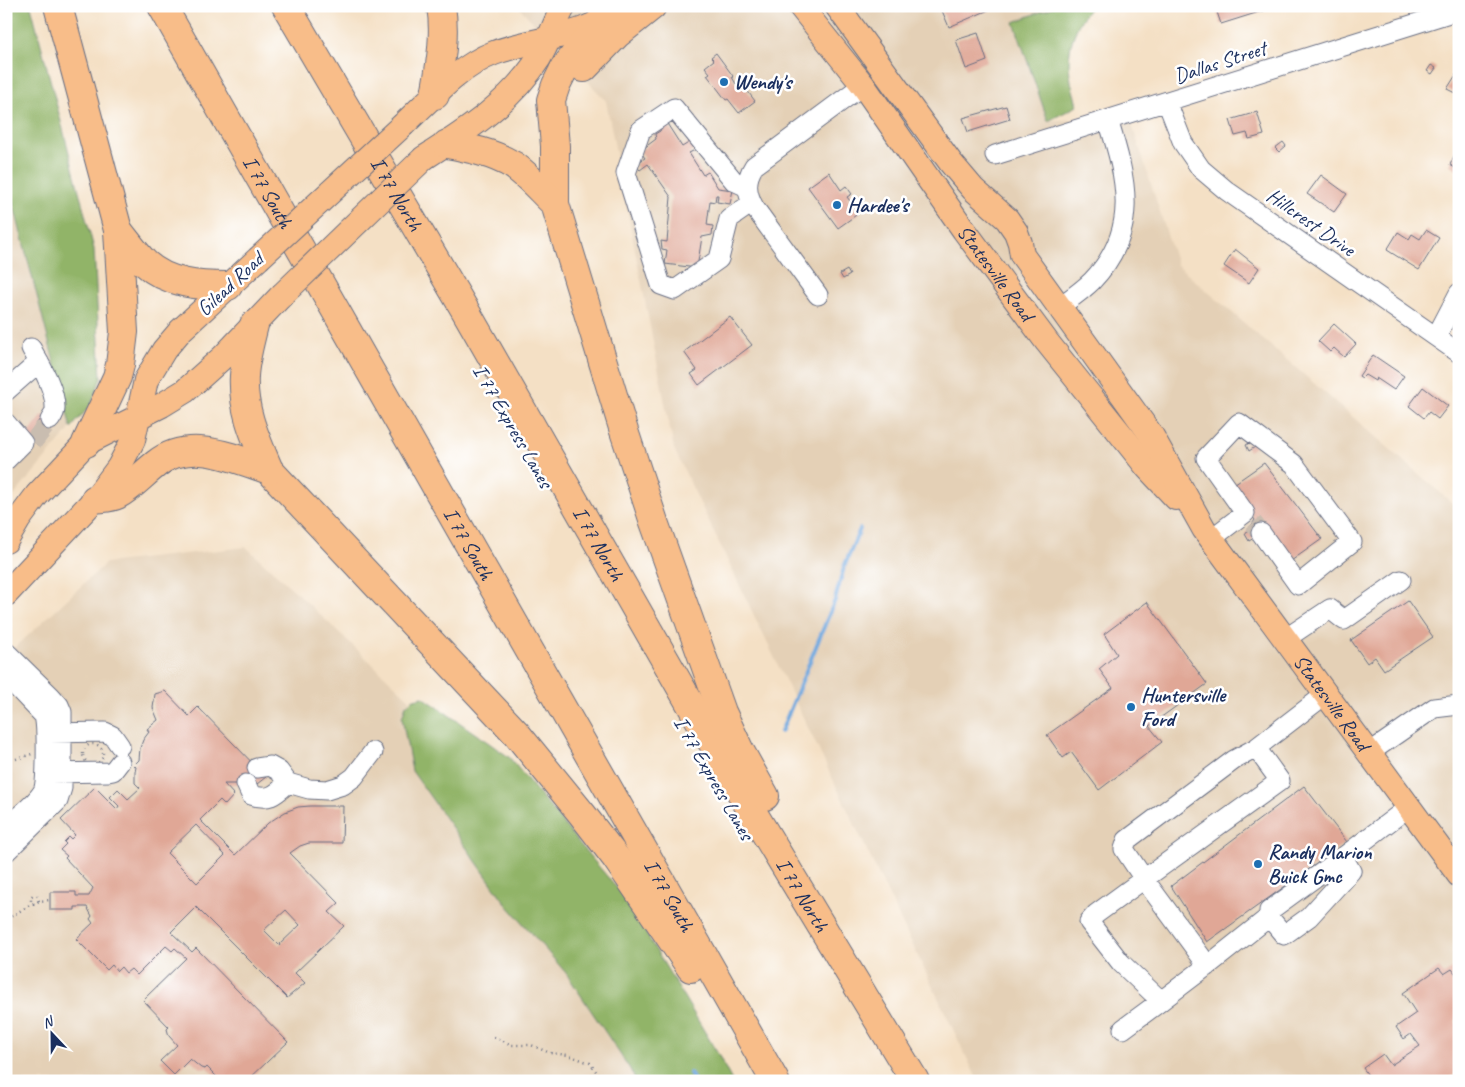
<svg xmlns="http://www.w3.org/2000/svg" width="1465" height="1087" font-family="Caveat,sans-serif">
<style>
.built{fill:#e4d0b6}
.forest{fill:#91b468;stroke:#567263}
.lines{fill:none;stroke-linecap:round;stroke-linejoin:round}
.stream{stroke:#6da6dd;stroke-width:4}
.building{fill:#e0a796;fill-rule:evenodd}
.minor-tunnel{stroke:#c9bdb0;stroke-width:19;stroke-dasharray:19 9;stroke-linecap:butt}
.minor-casing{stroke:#676d82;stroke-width:21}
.major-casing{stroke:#676d82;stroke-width:26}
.highway-casing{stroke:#676d82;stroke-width:30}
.path{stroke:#676d82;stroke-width:2.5;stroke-dasharray:1 4;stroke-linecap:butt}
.minor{stroke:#fff;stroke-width:19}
.major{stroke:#f8bd89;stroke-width:24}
.highway{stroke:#f8bd89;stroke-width:28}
.major-bridge-casing{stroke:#676d82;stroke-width:26;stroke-linecap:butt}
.major-bridge{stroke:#f8bd89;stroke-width:24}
.poi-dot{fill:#1f6fb2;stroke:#fff;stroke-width:2}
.labels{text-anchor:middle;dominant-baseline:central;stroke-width:5;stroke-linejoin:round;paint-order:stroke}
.street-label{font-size:21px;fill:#1b2f5e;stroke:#fff}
.poi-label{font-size:21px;font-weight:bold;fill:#1b2f5e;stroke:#fff;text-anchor:start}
</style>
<rect width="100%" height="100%" fill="#fff"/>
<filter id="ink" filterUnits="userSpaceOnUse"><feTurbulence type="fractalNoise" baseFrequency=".02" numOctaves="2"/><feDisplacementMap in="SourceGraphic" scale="10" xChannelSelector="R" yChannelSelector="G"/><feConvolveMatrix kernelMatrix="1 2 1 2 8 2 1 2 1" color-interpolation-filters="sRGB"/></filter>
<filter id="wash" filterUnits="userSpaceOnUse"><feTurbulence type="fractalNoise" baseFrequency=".0096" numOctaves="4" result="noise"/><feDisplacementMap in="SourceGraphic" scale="20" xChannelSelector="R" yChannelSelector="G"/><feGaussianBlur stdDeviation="1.12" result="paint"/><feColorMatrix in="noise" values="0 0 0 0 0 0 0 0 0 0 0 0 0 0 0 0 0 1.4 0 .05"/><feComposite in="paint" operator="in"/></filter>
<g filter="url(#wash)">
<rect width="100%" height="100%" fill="#f4e0c5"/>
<path class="built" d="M518,6H1056L1014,22L1048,120H1108L1167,102L1132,125L1177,265L1459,509V1081H978L674,449L606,101Z
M6,175L71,428L6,505Z
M246,547L297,593L436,724L676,1081H6V656L106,563Z"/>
<path class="forest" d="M6,6H31L94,249L101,378L91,405L71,428L6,175Z
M1056,6H1091C1075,26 1066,49 1070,75C1071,85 1075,95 1077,106L1048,121L1014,22Z
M423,697L509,757L589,855L623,895L718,1054L732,1081H636L630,1069L566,973L507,905L412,771L402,718L406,705L414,699Z"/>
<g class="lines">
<path class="stream" d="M781,732L835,600L844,567L860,529
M690,1073L694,1081"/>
</g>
<g id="blocks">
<path class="building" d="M940,6H998L949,27Z
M1215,6H1275V7L1221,24Z
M978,33L987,61L966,69L956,40Z
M716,53L733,76L732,77L736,84L740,81L755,101L739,113L728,99L726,100L707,75L710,73L705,67L714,60L711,57Z
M1431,65L1436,68L1432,74L1427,71Z
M1459,70V95L1447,89Z
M1006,106L1010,119L968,132L963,118Z
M1257,112L1264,135L1249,139L1247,133L1235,136L1230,120Z
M666,122L682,147L690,142L695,150L689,153L703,175L708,172L718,188L733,190L730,204L717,202L718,195H716L715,202L710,201L707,225L713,226L712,235L702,237L697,268L665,264L667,250L662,249L661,241L667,242L671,197L648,164L640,170L637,167L636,164L645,158L640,151L656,139L655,134L660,131L663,124Z
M1283,142L1286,146L1279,152L1275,148Z
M1459,145V170L1450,165Z
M829,172L841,190L846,186L852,194L847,197L859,213L838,228L808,187Z
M1321,175L1347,194L1334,212L1307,194Z
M1426,230L1439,238L1419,270L1387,250L1398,232L1409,239L1412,234L1420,239Z
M1235,249L1259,268L1249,283L1224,266Z
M847,270L850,275L843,279L840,274Z
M730,317L752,345L699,385L691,374L697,370L684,352Z
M1334,324L1356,344L1344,357L1334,348L1330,352L1318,341Z
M1373,355L1404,376L1394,390L1376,378L1375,381L1365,375L1362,378L1359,376Z
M1423,387L1448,406L1438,419L1429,412L1424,418L1409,406Z
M43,415L55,424L39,446L27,436Z
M1251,442L1255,447L1249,451L1246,445Z
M1264,463L1322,539L1291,561L1265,531L1249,541L1245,534L1255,520L1231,486Z
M1408,601L1433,637L1384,670L1375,657L1367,663L1351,640Z
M1147,602L1207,684L1149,726L1162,742L1099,790L1071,752L1063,758L1047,735L1113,688L1099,669L1117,654L1104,634Z
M165,691L189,716L198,707L266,777L257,784H224L234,795L225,805L220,800L200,820L235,855L268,823L285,812L298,807L310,806H343L342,843H309L300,846L290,853L339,903L329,912L344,926L295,973L305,983L287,998L196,907L171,932L192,952L196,948L288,1042L247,1081H221L207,1067L205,1069L201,1068L190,1059L174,1075L160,1061L177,1045L169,1036L167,1029L169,1027L143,1000L186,958L175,948L172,951L166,946L137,975L131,969L126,973L121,967L117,971L112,965L107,970L76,939L93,923L90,919L92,916L87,907H75V910H50V892H76V896H89L93,888L65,858L67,856L60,850L66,844L64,842L69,837L71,839L75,835L61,820L95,787L117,809L119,806L110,797L118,789L128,799L140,788L135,783V772L136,767L134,765L139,760L140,748L143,740L149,732L147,729L158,720L153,708L155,694ZM196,825L225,855L197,883L167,853ZM286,910L300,925L279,945L264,930Z
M1304,786L1347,842L1207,942L1171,886Z
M1439,968L1444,974L1452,969L1459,978V1019L1455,1021L1459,1026V1071L1445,1081H1372L1363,1068L1383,1054L1391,1065L1420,1046L1411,1034L1404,1039L1396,1027L1416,1013L1403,993Z"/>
</g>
</g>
<g filter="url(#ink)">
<use href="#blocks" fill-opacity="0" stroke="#676d82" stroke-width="1"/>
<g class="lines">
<path class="minor-tunnel" d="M33,442L50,420
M1253,523L1261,533"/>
<defs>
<path id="minor" d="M1167,102L1183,143L1201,169L1227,191L1459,353
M995,155L1459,10
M747,187L734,181L674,108L641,130L626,173L661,285L675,290L719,259L729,219L752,203
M818,295L754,207C746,192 745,180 754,166L863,85
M1059,307C1070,299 1082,291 1092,281C1140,231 1127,180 1108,120
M1436,337L1459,293
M31,348C40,364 56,390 55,409C55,413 52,417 50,420
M6,391L39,362
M6,423L23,443L6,460
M1211,539L1245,513L1206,458L1239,423L1294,464L1352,542L1298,585L1261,533
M1285,639L1330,609L1344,620L1401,580
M6,652L51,696L59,705L62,712V788L58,801L6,852
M6,676L44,716C47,726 47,782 43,791C35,805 18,816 6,827
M1326,694L1256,748L1234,760L1127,840L1124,849L1144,879L1096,914L1089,922L1121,963L1161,1001L1211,963L1269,917L1284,935L1309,917L1351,871L1343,857L1409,807
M50,733L105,732L113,736L120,746
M1369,753L1434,708L1459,705
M257,768L270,766L279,771L288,783L309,789L327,790L343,785L354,777L373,752
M51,773L108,772L113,771L120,762
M246,784L251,795C269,801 275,795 288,783
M1269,917V911L1343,857
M1208,966L1144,879L1280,781L1256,748
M1123,1029L1161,1001"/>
<g id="major">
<path id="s1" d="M800,6L863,85L964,230L1047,342L1147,467L1176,498"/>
<path id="s2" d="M837,6L951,163L973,189L1007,219L1016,232L1020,243L1022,255L1152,436L1204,529L1459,875"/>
<path d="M404,124C431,99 458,67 494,53C536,37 587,39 622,6"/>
<path d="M424,158C468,130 511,102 539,58C549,42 554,23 564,6"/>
<path d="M6,541L19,519L37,495L86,443L162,405L185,391L223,357L281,296"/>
<path d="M6,594L95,499L119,467L133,440L146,380L164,350L181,330L258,259"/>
</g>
<g id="highway">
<path d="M58,6L118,230L124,332L120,365L117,377L86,443"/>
<path id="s3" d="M162,6L775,1081"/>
<path id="s4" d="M286,6L465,310L747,803L915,1081"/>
<path d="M599,23L564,69L556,85L551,100L555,146V204L623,428L654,522L722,712L739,749L765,796"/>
<path d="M584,68L617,34L652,6"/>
<path d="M435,95C440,66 446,36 441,6"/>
<path d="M447,144C469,148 493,153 513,165C528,175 542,192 555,204"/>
<path d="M118,230C127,241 135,253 145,263C168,284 199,286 228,286"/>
<path d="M254,325C250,342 245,359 244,376C242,410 256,439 269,470L516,733L582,814L616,858L691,968"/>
<path d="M95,499C102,498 111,498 117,495C132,487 143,474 156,464C190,437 233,458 269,470"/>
</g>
</defs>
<use href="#minor" class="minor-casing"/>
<use href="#major" class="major-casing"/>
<use href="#highway" class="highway-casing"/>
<path class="path" d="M83 754a10 10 0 1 1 20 0a10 10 0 1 1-20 0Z
M16,759L32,754
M39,901L37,896L33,895L31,897V902L34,904L39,901L50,900
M7,919L33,903
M494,1037L512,1045H531L550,1053L568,1055L590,1063L603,1081
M475,1078L478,1081"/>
<use href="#minor" class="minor"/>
<use href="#major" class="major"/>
<use href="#highway" class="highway"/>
<defs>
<path id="major-bridge" d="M258,259L404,124
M281,296L424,158"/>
</defs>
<use href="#major-bridge" class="major-bridge-casing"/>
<use href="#major-bridge" class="major-bridge"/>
</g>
</g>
<g class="poi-dot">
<circle cx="724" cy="82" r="5"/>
<circle cx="837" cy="205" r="5"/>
<circle cx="1131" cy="707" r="5"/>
<circle cx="1258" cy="864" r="5"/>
</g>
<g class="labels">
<g class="street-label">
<text transform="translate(1220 62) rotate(-18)">Dallas Street</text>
<text stroke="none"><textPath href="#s3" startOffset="214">I 77 South</textPath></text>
<text stroke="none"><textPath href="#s4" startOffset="218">I 77 North</textPath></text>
<text transform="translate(1311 222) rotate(35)">Hillcrest Drive</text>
<text stroke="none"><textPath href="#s1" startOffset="331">Statesville Road</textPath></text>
<text transform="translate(230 284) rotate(-43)">Gilead Road</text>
<text transform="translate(513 426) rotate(60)">I 77 Express Lanes</text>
<text stroke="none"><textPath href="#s3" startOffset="619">I 77 South</textPath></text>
<text stroke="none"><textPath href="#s4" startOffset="622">I 77 North</textPath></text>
<text stroke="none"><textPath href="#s2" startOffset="858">Statesville Road</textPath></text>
<text transform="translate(714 778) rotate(60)">I 77 Express Lanes</text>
<text stroke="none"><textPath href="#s4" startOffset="1028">I 77 North</textPath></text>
<text stroke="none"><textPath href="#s3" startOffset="1024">I 77 South</textPath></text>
</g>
<g class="poi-label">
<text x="734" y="82">Wendy's</text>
<text x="847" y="205">Hardee's</text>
<text x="1141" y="695">Huntersville<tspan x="1141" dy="24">Ford</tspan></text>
<text x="1268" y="852">Randy Marion<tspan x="1268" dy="24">Buick Gmc</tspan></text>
</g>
</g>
<rect width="1465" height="1087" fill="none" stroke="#fff" stroke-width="25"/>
<g transform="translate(52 1034) rotate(338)" stroke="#ffffff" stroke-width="4" paint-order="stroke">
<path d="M0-4L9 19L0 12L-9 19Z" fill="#1b2f5e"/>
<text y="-8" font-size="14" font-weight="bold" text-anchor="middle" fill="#1b2f5e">N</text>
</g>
</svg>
